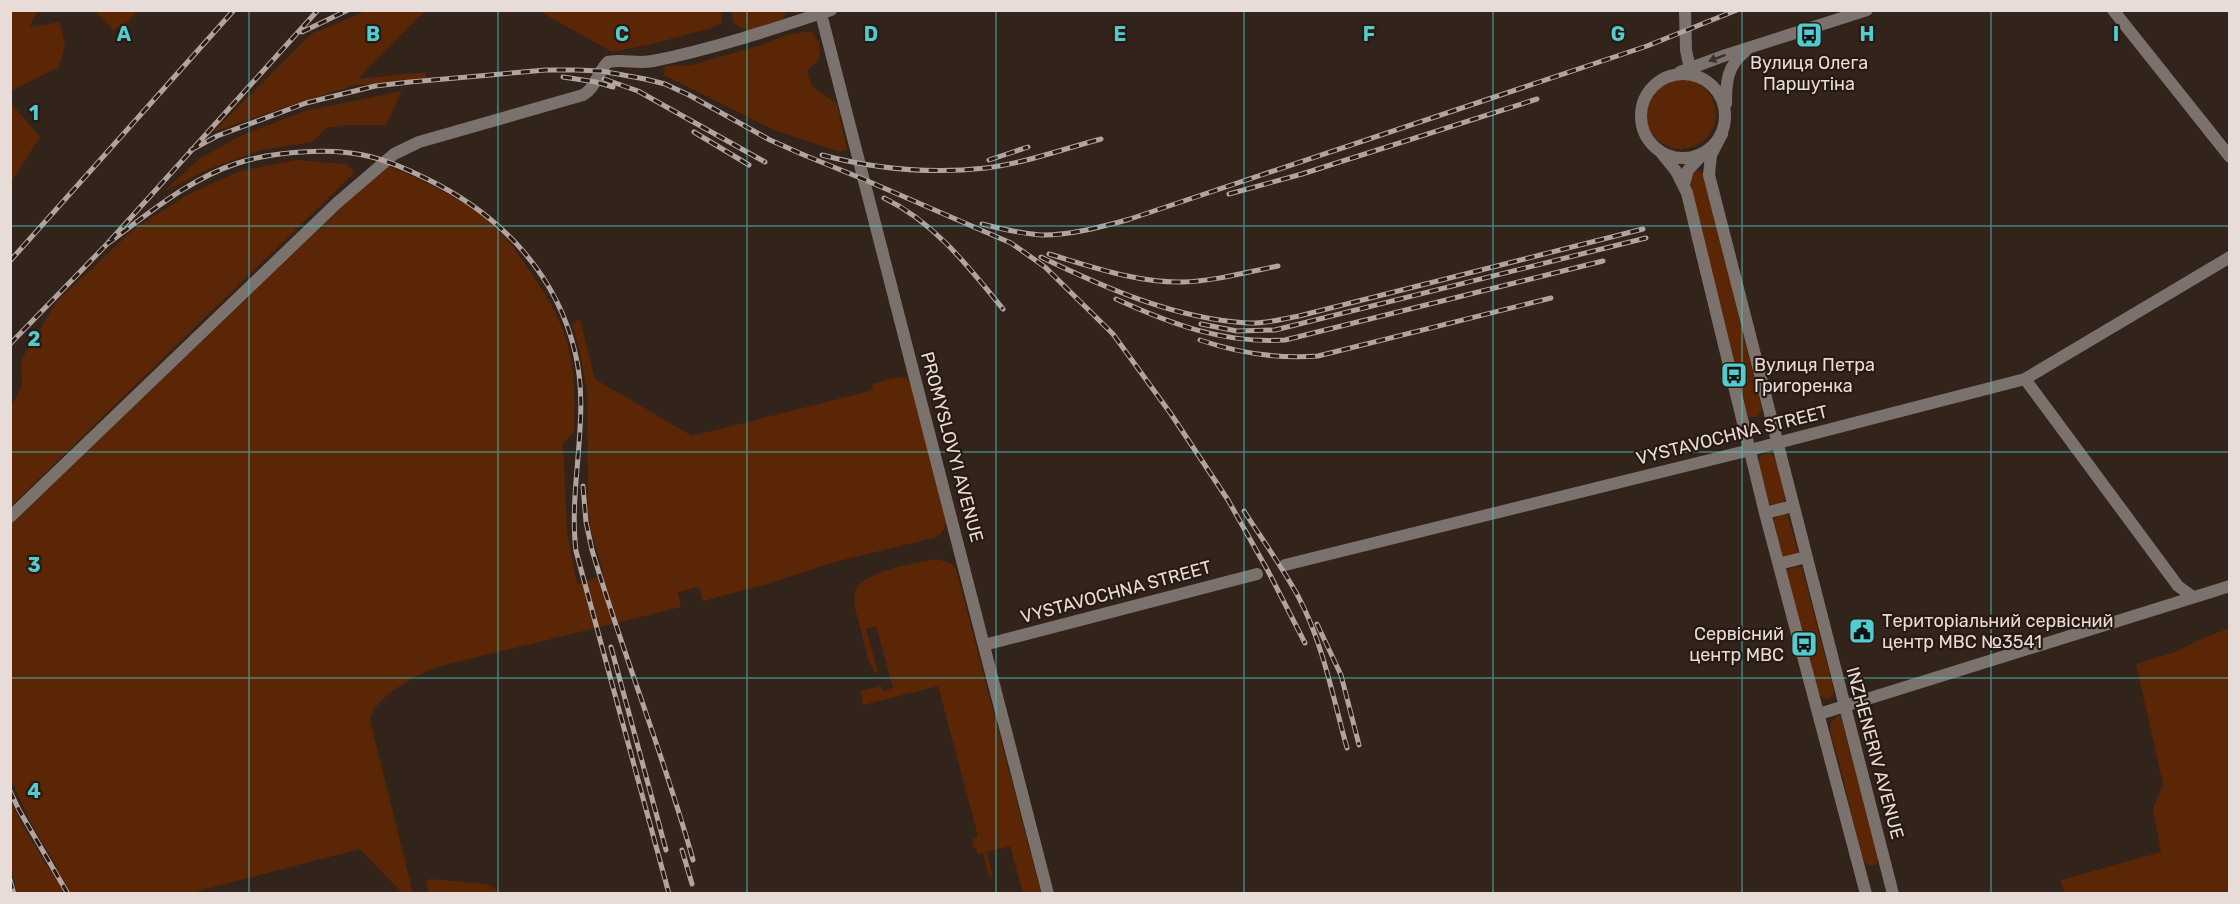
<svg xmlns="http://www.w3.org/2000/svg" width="2240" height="904" font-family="Rubik,sans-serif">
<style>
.green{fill:#5a2605}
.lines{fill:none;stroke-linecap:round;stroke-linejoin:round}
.minor{stroke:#7b726e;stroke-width:12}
.rail-casing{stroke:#b1a49e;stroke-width:5}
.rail{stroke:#281912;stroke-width:3;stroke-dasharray:9;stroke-linecap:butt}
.oneway{fill:#3d2f29}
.grid{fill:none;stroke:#52cdcf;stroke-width:1.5;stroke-opacity:0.55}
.labels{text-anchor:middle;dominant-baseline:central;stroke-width:4.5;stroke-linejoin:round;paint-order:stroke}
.poi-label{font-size:18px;fill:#e7dcd7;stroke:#281912;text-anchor:start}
.street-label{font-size:18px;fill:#e7dcd7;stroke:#281912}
.grid-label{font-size:20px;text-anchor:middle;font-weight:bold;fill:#52cdcf;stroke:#281912;stroke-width:4.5;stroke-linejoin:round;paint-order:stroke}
</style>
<rect width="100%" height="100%" fill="#32231b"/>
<path class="green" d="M11,10L37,11L30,27L60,22L65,46L59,67L11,91Z
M95,11H138L124,25L113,30Z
M366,11H425L358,79L426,72V79L356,85L301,102L213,132L311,34Z
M539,11H721L722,22L712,28L648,45L612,52Z
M732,11H786L783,21L748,31L734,24L731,14Z
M811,31L819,42L820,58L807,71L812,86L837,104L847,150L840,152L774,130L664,75L665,66L691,65L762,45L786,35Z
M1646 114a35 35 0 1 1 70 0a35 35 0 1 1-70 0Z
M402,91L386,125H347L326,128L312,142L261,150L209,169L163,192L199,159L240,136L305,111Z
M11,103L40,137L11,182H10Z
M296,160L346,164L355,172L11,506V407L22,386L21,360L57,301L134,229L187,195L240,171Z
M386,165C422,180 470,201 497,229C512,244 524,262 536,280C550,301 563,324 569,350C576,377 574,404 574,432L563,443L567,531L577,584L604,575L591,531L588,509L587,391L579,348L572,323L580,320L595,379L692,436L873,390L872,384L897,377L907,378L912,385L946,522L944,529L938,537L838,561L764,585L703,601L699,587L678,592L681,607L441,666C421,671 373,698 370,720L413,893H402L360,849L191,893H17L11,865L10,800L23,826L49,869L57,867L33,827L11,780V524Z
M1697,170L1703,173L1762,410L1757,417H1749L1747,414L1687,184L1694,171Z
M1770,453C1781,460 1782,487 1785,499L1783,504L1772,506L1768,502L1758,463C1759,456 1763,454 1770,453Z
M1787,513L1798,551L1797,554L1782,558L1773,521L1777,515Z
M935,559L951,563L956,569L1041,893H1023L1010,846L987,852L993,877H989L983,853L978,854L976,848H974L972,840L978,836L938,686L863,705L860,691L881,686L883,691L893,688L876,626L866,629L879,676C867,665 866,649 862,634C859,621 852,605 855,592C860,572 915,563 935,559Z
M1798,566L1802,568L1834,691L1833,696L1827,699L1820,696L1815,683L1809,650L1794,606L1786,570Z
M2229,628V893H2064L2061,880L2161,852L2153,809L2163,784L2136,664L2178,651L2196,641Z
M1838,715L1841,717L1878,859L1877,864L1870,866L1865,863L1861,854L1840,765L1830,732L1831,723Z
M430,879L488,884L501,893H429L426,882Z"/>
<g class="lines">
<path class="minor" d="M820,10L1048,894
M1685,10L1686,50L1691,74
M2113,10L2230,157
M1680,72L1726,55L1867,10
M1641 116a42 42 0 1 1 84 0a42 42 0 1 1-84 0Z
M1726,104C1726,82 1727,65 1746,51
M1722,134L1711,155L1709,175L1893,894
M1659,150L1676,171L1687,193L1765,513L1866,894
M1684,184L1688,170L1704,153
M2025,379L2178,586L2193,597
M1765,513L1793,506
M10,517L337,203L394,154L419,142L583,95C596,88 597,72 608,62C623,59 638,64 653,61C713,49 773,29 831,10
M1779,564L1806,557
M1285,565L1750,450L2025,379L2230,257
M984,645L1257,574
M1819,714L2230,586"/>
<defs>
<path id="rail" d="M302,32L348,10
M563,77L596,82L613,87
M604,79L638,91L765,162
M694,132L749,165
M191,150L217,136L306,103L375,86L410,82L546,70H576L601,71L645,79L665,84L689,95L770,140L804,155L863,179L1011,243L1045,267L1113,334L1171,414L1228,500L1268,571L1305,643
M822,155C875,169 931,174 986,168C1025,163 1063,149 1101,139
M989,160L1028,147
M1229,194L1302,174L1537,99
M884,198C934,222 968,266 1003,309
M982,224C1002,229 1022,234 1042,235C1072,235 1101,227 1130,219L1647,46L1737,10
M107,244C148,214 189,179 238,163C275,151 334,147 372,157C391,162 409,170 427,179C499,214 556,272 575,352C591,416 568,486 576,551L669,894
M1049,254C1093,267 1137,283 1183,282C1215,281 1247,272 1278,266
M1041,257C1105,288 1176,319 1248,323C1265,324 1282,319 1299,316L1643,229
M10,261L234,10
M1116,299C1171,324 1224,344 1285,340L1603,261
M1201,324L1237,331L1275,330L1646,238
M1200,340C1238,353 1278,359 1318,356L1551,298
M10,344L107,244L318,10
M583,486L586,522L592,550C623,654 664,756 693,860
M1244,511C1262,539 1282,567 1298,596C1323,643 1333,698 1347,748
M1317,624L1341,675L1359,745
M611,647L666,850
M10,791L19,810L68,894
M682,850L692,884
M10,880L14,894"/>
</defs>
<use href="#rail" class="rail-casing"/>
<use href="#rail" class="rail"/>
</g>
<defs><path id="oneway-solid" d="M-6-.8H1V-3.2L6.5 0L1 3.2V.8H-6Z" transform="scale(1.5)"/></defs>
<use class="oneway" href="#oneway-solid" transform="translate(1717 58) rotate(159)"/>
<path class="grid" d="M249,10V894M498,10V894M747,10V894M996,10V894M1244,10V894M1493,10V894M1742,10V894M1991,10V894M10,226H2230M10,452H2230M10,678H2230"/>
<defs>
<symbol id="bus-square" viewBox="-11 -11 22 22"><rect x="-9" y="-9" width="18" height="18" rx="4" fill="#52cdcf" stroke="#281912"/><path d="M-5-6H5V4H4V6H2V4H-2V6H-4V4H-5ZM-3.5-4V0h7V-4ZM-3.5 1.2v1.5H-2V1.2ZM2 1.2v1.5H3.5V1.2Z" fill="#111"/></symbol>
<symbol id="civic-square" viewBox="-11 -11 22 22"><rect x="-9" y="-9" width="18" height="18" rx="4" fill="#52cdcf" stroke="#281912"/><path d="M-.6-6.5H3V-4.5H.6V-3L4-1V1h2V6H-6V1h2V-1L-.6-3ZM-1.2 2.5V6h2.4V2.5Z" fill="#111"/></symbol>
</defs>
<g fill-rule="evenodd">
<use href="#bus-square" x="1794" y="20" width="30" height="30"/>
<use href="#bus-square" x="1719" y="360" width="30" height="30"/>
<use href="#civic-square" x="1847" y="616" width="30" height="30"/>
<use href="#bus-square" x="1789" y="629" width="30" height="30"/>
</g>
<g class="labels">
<g class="poi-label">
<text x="1809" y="63" text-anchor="middle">Вулиця Олега<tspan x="1809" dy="21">Паршутіна</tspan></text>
<text x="1754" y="365">Вулиця Петра<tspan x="1754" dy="21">Григоренка</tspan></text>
<text x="1882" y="621">Територіальний сервісний<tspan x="1882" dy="21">центр МВС №3541</tspan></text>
<text x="1784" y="634" text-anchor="end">Сервісний<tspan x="1784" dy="21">центр МВС</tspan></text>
</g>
<g class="street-label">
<text transform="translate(1732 435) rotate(-14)">VYSTAVOCHNA STREET</text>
<text transform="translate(952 447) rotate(75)">PROMYSLOVYI AVENUE</text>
<text transform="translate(1116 592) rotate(-15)">VYSTAVOCHNA STREET</text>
<text transform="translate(1875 753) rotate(75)">INZHENERIV AVENUE</text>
</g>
</g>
<g class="grid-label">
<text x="124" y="41">A</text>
<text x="373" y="41">B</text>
<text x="622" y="41">C</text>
<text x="871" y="41">D</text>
<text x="1120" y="41">E</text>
<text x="1369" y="41">F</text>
<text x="1618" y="41">G</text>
<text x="1867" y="41">H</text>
<text x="2116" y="41">I</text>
<text x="34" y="120">1</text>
<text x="34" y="346">2</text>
<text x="34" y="572">3</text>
<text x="34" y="798">4</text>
</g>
<rect width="2240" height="904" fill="none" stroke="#e7dcd7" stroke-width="24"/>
</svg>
